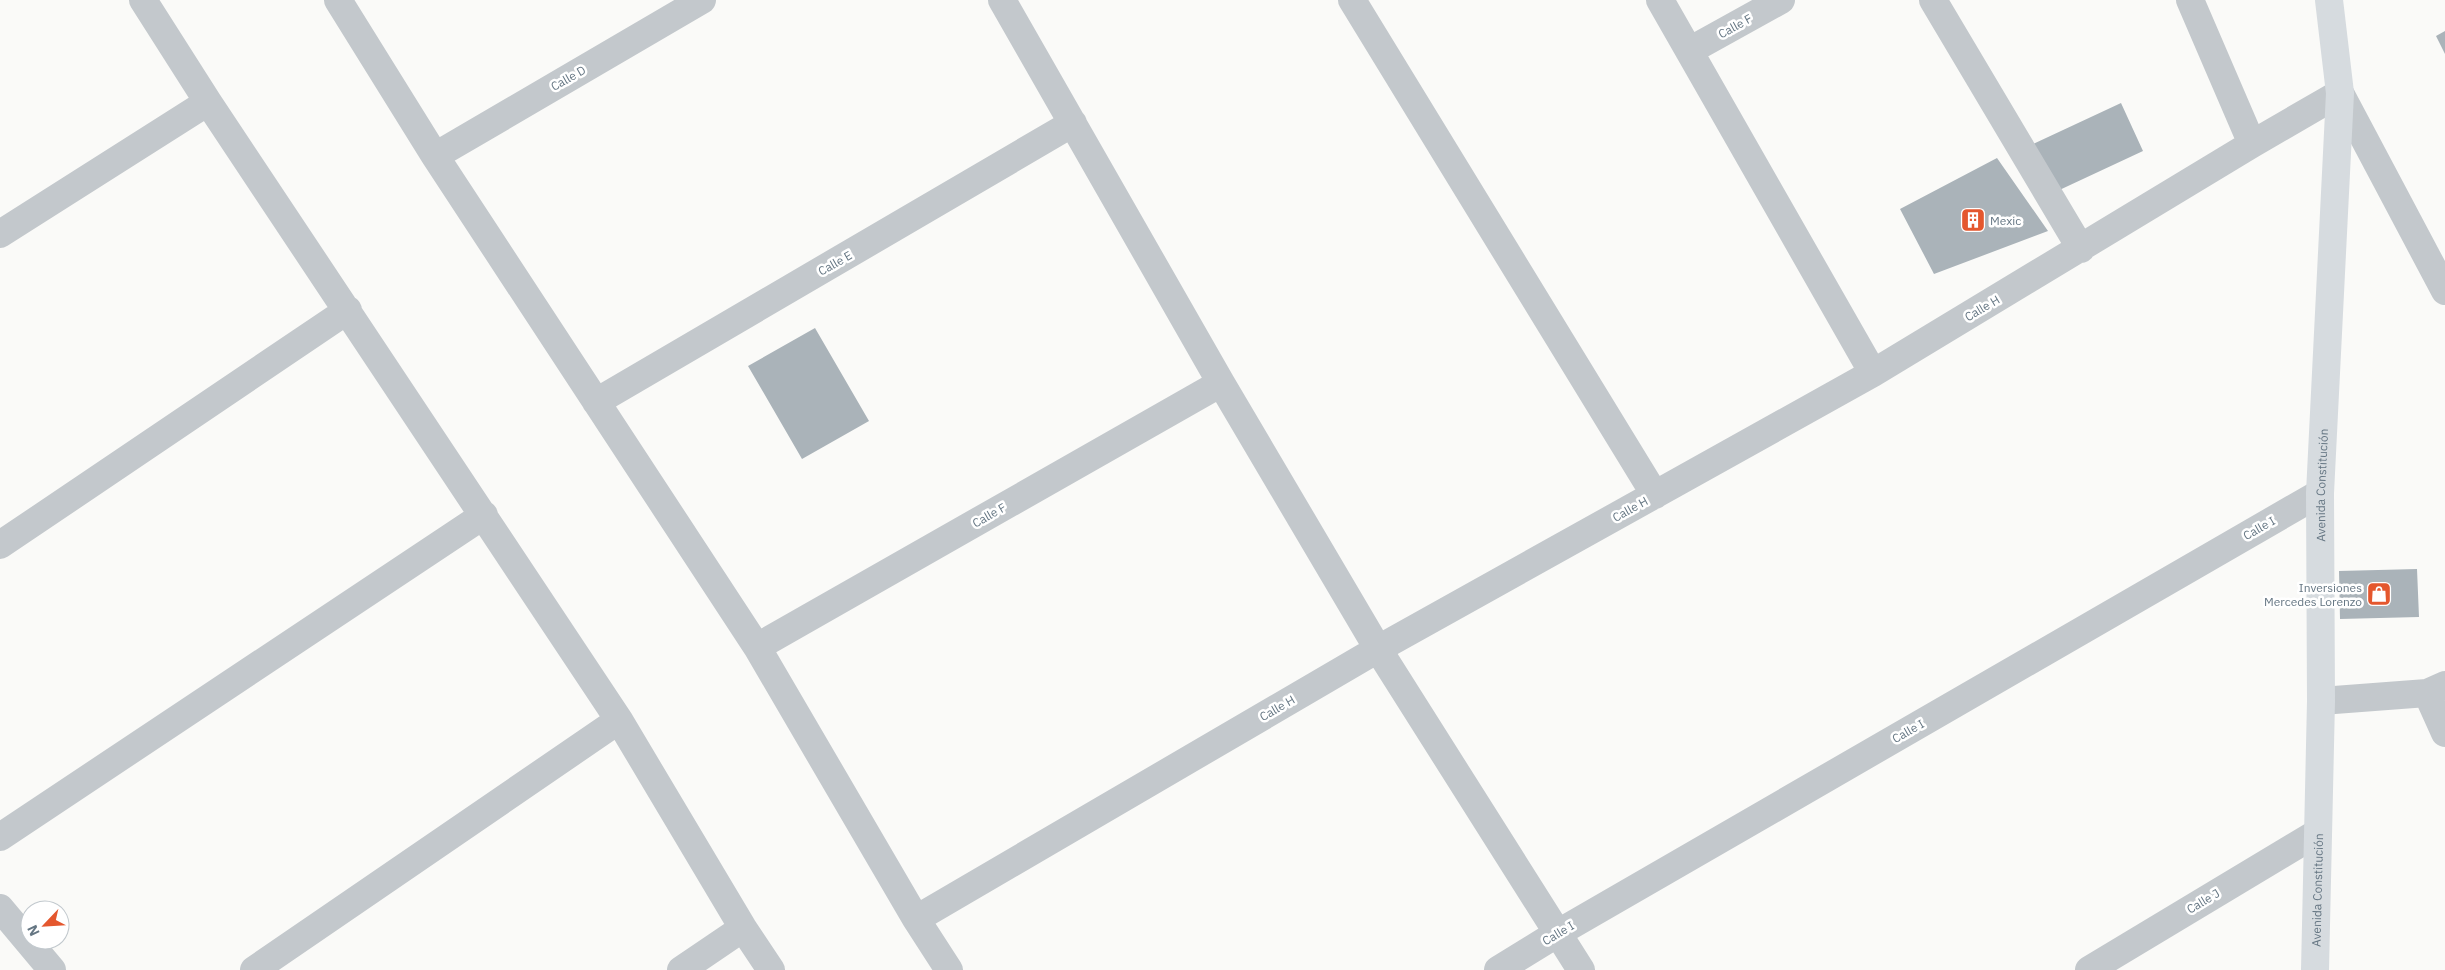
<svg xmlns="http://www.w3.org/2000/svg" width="2445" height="970" font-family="'IBM Plex Sans',sans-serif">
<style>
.building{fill:#aab3b9}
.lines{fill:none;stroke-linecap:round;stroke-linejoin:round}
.street{stroke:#c3c8cc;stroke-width:28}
.secondary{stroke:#d6dbdf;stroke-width:28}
.labels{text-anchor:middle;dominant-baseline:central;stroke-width:5;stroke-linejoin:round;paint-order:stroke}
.street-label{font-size:12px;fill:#657683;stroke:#fff}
.poi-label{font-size:12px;fill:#657683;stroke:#fff;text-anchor:start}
</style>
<rect width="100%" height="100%" fill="#fafaf8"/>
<path class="building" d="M2445,31V54L2436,36Z
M2121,103L2143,151L2053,193L2031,145Z
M1997,158L2048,231L1934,274L1900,209Z
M815,328L869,421L802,459L748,366Z
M2417,569L2419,617L2340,619L2339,571Z"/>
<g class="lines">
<path class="street" d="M143,0L208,102L619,720L743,928L771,970
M338,0L435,156L757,647L916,919L949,970
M1002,0L1221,383L1378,649L1581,970
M1352,0L1655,495
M1660,0L1873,373
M1933,0L2081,249
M2190,0L2252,144
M1689,51L1781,0
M435,156L702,0
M0,234L208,102
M596,402L1073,123
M0,545L348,310
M757,647L1221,383
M2427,693L2445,733
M2321,701L2427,693L2445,685
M0,837L484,515
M0,908L52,970
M916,919L1378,649L1873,373L2252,144L2340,93L2445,291
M254,970L619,720
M681,970L743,928
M1498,970L1558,933L2320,493
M2089,970L2317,833"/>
<path class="secondary" id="s1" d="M2315,970L2321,701L2320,493L2340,93L2329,0"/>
</g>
<defs>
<symbol id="building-square" viewBox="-11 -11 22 22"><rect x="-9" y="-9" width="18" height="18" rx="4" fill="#e4572e" stroke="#fff"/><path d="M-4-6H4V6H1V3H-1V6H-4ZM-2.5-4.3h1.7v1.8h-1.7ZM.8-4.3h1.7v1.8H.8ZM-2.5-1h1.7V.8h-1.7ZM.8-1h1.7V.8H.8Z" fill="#fff"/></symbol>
<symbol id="shop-square" viewBox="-11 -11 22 22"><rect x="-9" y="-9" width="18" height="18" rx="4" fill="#e4572e" stroke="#fff"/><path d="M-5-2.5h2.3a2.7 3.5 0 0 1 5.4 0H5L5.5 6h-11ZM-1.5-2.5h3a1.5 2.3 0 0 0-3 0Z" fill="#fff"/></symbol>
</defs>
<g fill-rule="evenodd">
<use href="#building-square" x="1959" y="206" width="28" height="28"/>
<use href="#shop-square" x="2365" y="580" width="28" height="28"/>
</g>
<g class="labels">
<g class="street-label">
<text transform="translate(1735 26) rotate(-29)">Calle F</text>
<text transform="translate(568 78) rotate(-30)">Calle D</text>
<text transform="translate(835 263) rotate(-30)">Calle E</text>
<text transform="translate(1982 308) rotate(-31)">Calle H</text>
<text stroke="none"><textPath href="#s1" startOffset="485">Avenida Constitución</textPath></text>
<text transform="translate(1630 509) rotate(-29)">Calle H</text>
<text transform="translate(989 515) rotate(-30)">Calle F</text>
<text transform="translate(2259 528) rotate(-30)">Calle I</text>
<text transform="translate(1277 708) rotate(-30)">Calle H</text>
<text transform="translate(1908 731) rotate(-30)">Calle I</text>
<text stroke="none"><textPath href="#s1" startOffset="80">Avenida Constitución</textPath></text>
<text transform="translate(2203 901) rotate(-31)">Calle J</text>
<text transform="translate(1558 933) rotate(-31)">Calle I</text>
</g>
<g class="poi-label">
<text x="1990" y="220">Mexic</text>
<text x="2362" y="587" text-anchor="end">Inversiones<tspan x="2362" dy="14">Mercedes Lorenzo</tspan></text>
</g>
</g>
<g transform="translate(45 925) rotate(245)"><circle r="24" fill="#ffffff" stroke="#c1c8cd"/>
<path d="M0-4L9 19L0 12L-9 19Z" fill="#e4572e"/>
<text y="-8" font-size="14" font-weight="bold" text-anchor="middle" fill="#657683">N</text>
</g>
</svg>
